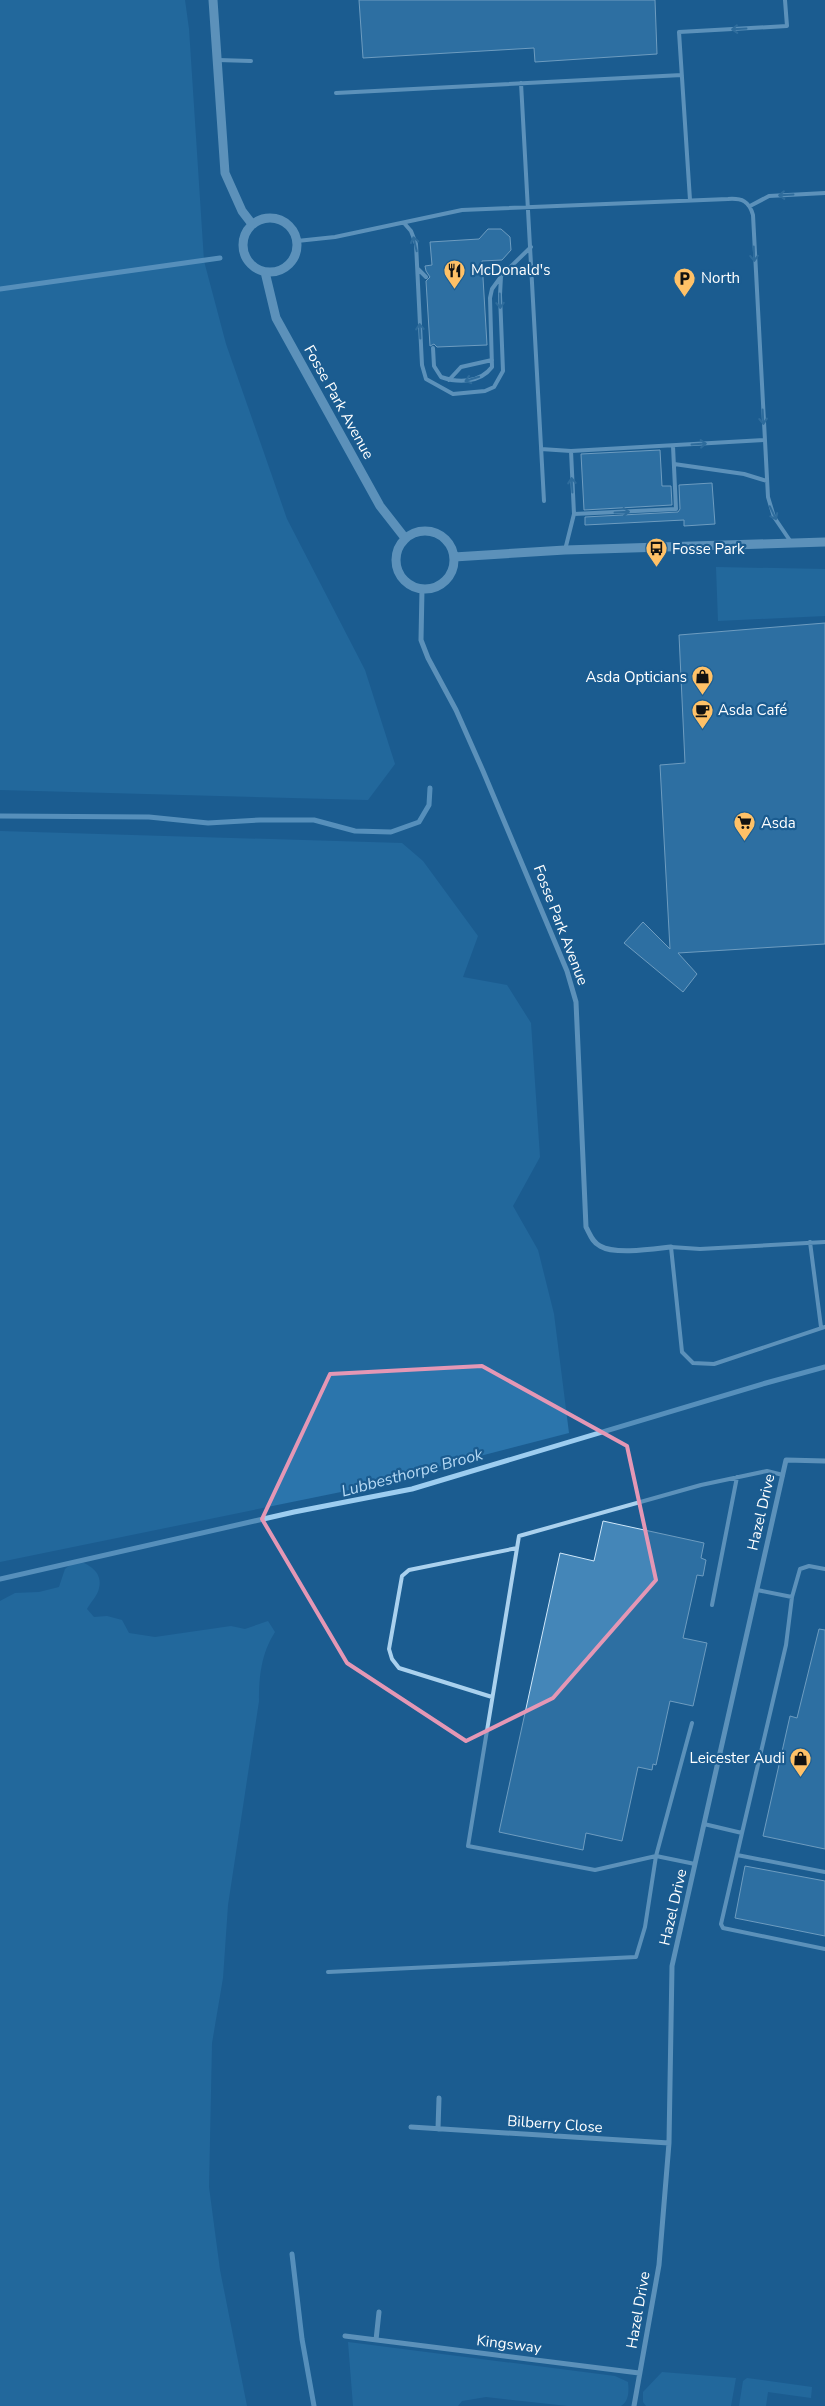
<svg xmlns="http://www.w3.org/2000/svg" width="825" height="2406" font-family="'Nunito Sans',sans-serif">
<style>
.green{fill:#2b75ac}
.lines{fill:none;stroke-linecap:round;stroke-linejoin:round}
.stream{stroke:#9dcdf0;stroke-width:5}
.building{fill:#4486b8;stroke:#d0e8fa}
.service{stroke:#aad1ee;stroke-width:4}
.minor{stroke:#aad1ee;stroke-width:5}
.tertiary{stroke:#aad1ee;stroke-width:9}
.oneway{stroke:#467fac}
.marked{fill:none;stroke:#e497b5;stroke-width:4;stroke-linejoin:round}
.labels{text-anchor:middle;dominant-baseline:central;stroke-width:4.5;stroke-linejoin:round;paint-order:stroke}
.poi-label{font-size:15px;fill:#fff;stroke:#1b5c90;text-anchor:start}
.street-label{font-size:15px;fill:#fff;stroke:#1b5c90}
.water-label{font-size:16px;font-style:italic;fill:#b6daf5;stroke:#1b5c90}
</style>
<rect width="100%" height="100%" fill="#1b5c90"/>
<path class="green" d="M0,0H185L189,29L204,261L226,344L287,519L365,670L395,764L368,800L0,790Z
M716,567L825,569V616L718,621Z
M0,831L402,843L423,861L478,936L463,977L507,985L531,1023L540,1157L513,1206L538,1250L554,1314L569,1433L341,1492L0,1562Z
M76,1560C89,1564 103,1572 99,1588C98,1595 90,1603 87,1609L94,1617L107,1616L122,1620L129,1633L155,1637L231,1626L245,1629L268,1621L275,1632C261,1654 259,1676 259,1701L228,1905L223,1978L212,2043L209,2187L220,2270L247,2406H0V1601L15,1593L39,1592L59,1587L65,1569Z
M348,2342L615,2376L628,2382C629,2391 629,2401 621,2406H568L486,2397L462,2401L458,2406H353Z
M662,2372L736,2378L731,2406H646L643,2402V2392Z
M747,2378L812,2387L811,2398L768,2392L766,2406H739L743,2381Z"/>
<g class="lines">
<path class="stream" d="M0,289L220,258
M0,816L149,817L208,823L260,820H314L355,831L391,832L419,822L429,805L430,788
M0,1579L294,1512L412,1489L766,1383L825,1367
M292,2254L302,2339L314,2406"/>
</g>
<path class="building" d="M359,0H655L657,54L535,62L534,48L363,58Z
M488,229H501L510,237L511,250L502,260L482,261L487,345L437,347L434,344L430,346L426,281L430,277L426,271L425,266L432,265L430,242L479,239Z
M660,450L662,486H671L672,505L584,510L581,454Z
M712,483L715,524L684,526V520L585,525V517L678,512L680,509L679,485Z
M825,623V944L678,953L697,974L683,992L624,943L643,922L670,949L660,765L685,763L679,635Z
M603,1521L704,1543L701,1558L706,1560L703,1576L697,1575L683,1638L707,1643L693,1706L670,1701L656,1765L653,1764L652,1770L638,1767L622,1841L586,1833L583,1850L499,1832L560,1553L594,1561Z
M819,1629L825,1630V1849L763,1836L790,1716L797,1718Z
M745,1866L825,1881V1936L735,1918Z"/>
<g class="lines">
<path class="service" d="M218,60L251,61
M521,83L544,501
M336,93L682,75
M690,200L679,32L787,26L785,0
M750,206L769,196L825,193
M404,223L411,231L416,244L422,365L426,379L453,394L485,391L494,387L503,371L500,295L501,276L531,247
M297,241L335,237L462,210L728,199C742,198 749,201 753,215L768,497L774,517L791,542
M418,269L426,277
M433,348L434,366L441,377C458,383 480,383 492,367L490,298L492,289L500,278
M449,380L461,367L492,360
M541,449L571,451
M674,464L744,474L767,481
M574,514L676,509L673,446
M565,550L574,514L571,451L764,440
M810,1242L821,1327
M825,1242L700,1249L671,1247L682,1352L693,1363L714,1364L825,1327
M792,1597L800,1569L809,1566L825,1569
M712,1605L737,1477
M492,1697L399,1668L392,1659L389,1649L402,1576L409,1570L517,1548
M692,1723L656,1856L595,1870L468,1846L519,1536L701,1485L767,1471L783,1475
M704,1824L742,1833L721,1924L723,1928L825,1949
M742,1833L786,1645L792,1597L757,1590
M737,1855L825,1872
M328,1972L636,1957L645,1927L656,1856L695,1864"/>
<path class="minor" d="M422,589L421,640L428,658L456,710L483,771L567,971L576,1002L586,1227C590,1234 592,1242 600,1246C615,1255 653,1249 671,1247
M411,2127L669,2143
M438,2129L439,2098
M345,2336L639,2373
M376,2340L379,2312
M634,2406L659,2265L669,2143L672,1966L786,1460L825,1461"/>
<path class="tertiary" d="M213,0L225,173L242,211L252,224
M243 245a27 27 0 1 1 54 0a27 27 0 1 1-54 0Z
M265,272L276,318L380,506L405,538
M396 560a29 29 0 1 1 58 0a29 29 0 1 1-58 0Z
M454,557L565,550L825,542"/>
</g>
<defs><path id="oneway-shaft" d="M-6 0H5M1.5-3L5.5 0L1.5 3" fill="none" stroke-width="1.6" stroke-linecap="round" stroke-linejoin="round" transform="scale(1.25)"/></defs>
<g class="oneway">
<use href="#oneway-shaft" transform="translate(739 29) rotate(177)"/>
<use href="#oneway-shaft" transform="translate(786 195) rotate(177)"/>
<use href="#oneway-shaft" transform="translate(415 244) rotate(-103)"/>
<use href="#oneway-shaft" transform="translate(754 254) rotate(88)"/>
<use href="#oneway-shaft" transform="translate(500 301) rotate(88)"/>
<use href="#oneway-shaft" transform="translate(420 331) rotate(-93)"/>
<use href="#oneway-shaft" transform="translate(472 379) rotate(163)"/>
<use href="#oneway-shaft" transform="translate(763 417) rotate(87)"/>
<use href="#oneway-shaft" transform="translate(699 444) rotate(-4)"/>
<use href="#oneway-shaft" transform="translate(572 485) rotate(-93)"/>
<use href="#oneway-shaft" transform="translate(622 512) rotate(-3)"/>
<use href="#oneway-shaft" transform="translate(773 513) rotate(65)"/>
</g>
<path d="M0 0H825V2406H0ZM482,1366L627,1446L656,1580L553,1698L466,1741L347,1663L262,1519L330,1374Z" fill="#1b5c90" fill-opacity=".55" fill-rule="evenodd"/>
<path class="marked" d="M482,1366L627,1446L656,1580L553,1698L466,1741L347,1663L262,1519L330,1374Z"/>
<defs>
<symbol id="restaurant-pin" viewBox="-11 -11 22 30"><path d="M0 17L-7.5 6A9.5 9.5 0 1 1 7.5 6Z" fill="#ffc167" stroke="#1b5c90"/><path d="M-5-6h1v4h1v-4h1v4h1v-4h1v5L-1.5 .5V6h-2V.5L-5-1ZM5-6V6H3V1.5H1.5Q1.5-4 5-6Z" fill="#111"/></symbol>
<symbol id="parking-pin" viewBox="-11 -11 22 30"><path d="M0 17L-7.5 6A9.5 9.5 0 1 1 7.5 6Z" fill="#ffc167" stroke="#1b5c90"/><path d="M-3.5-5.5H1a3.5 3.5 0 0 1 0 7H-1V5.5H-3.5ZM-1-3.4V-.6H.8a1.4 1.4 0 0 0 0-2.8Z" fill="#111"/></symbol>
<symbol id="bus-pin" viewBox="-11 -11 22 30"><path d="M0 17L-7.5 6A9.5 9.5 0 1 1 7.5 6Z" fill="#ffc167" stroke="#1b5c90"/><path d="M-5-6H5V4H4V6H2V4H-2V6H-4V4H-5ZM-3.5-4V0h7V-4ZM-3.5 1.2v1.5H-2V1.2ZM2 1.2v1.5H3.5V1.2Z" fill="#111"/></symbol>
<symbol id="shop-pin" viewBox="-11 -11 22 30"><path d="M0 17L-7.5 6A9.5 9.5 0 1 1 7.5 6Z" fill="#ffc167" stroke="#1b5c90"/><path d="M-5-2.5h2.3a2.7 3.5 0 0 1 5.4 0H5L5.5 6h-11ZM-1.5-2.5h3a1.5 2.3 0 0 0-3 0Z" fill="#111"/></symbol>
<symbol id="cafe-pin" viewBox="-11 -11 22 30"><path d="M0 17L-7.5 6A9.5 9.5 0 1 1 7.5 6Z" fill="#ffc167" stroke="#1b5c90"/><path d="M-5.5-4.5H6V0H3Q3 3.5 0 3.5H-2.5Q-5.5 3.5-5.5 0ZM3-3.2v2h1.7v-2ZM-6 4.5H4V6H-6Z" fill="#111"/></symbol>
<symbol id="supermarket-pin" viewBox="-11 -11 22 30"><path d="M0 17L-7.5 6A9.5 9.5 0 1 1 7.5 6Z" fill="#ffc167" stroke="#1b5c90"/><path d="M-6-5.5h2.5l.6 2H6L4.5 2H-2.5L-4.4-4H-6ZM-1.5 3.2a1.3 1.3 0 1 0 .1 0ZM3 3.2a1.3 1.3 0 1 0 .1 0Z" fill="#111"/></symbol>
</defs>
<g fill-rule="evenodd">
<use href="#restaurant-pin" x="442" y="258" width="25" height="34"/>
<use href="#parking-pin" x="672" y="266" width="25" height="34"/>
<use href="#bus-pin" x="644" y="536" width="25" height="34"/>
<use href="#shop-pin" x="690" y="664" width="25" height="34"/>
<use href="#cafe-pin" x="690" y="698" width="25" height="34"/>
<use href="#supermarket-pin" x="732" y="810" width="25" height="34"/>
<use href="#shop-pin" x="788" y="1746" width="25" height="34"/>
</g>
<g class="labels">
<g class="poi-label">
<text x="471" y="270">McDonald's</text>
<text x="701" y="278">North</text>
<text x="672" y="549">Fosse Park</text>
<text x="687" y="677" text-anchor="end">Asda Opticians</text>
<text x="718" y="710">Asda Café</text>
<text x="761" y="823">Asda</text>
<text x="785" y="1758" text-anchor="end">Leicester Audi</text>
</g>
<g class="street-label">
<text transform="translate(339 402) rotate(61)">Fosse Park Avenue</text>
<text transform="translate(561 925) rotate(69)">Fosse Park Avenue</text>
<text transform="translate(761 1512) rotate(-77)">Hazel Drive</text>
<text transform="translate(673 1907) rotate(-77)">Hazel Drive</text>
<text transform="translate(555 2124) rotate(4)">Bilberry Close</text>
<text transform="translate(638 2310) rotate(-80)">Hazel Drive</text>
<text transform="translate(509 2344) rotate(7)">Kingsway</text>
</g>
<g class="water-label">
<text transform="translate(412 1473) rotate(-15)">Lubbesthorpe Brook</text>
</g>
</g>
</svg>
